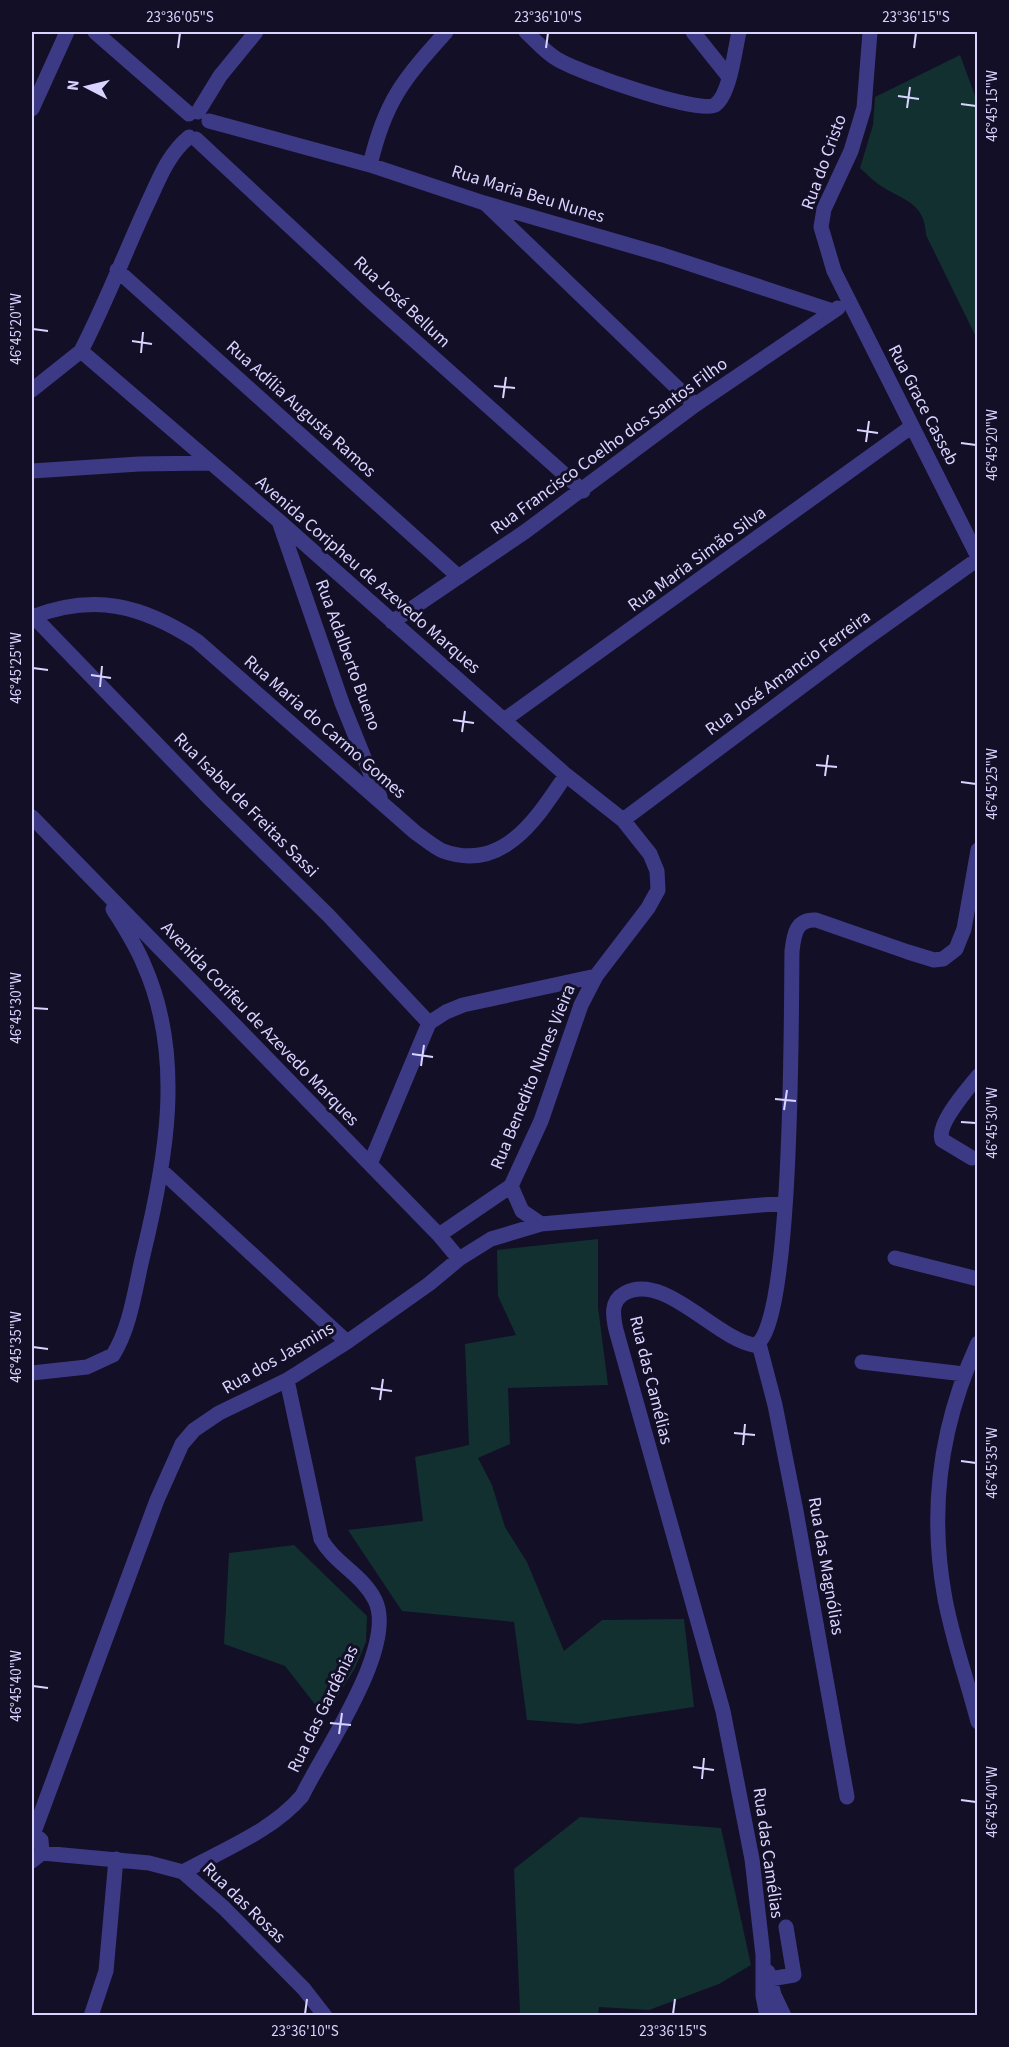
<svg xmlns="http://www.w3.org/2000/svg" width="1009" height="2047" font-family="'Source Sans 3',sans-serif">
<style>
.green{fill:#12302f}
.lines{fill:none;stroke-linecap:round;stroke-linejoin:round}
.minor{stroke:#3d3a85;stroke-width:15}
.ticks{fill:none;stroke:#d9d4ff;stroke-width:2}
.labels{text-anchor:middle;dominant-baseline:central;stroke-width:6;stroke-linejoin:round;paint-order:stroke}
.street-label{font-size:18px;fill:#d9d4ff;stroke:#130f26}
.neatline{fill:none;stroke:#d9d4ff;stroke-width:2}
.ticks-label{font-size:15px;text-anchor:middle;fill:#d9d4ff}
</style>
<rect width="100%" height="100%" fill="#130f26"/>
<path class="green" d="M960,55L977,101V339L926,235C925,201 901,200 878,184C871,179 866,173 860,168L873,125L875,97Z
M598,1239V1307L608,1385L508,1388L510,1444L478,1458L492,1485L505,1527L527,1562L564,1651L602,1620L684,1619L694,1707L579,1724L527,1720L514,1622L402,1611L348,1530L423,1521L415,1457L469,1445L465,1344L516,1335L498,1296L497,1250Z
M294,1545L367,1616L366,1642L355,1668L325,1717L285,1666L224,1644L229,1553Z
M580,1817L721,1828L751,1965L719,1984L649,2010L599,2007L598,2015H517L520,2012L514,1869Z"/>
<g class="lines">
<path class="minor" d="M95,32L189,114
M526,32C536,41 546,53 557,59C575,71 700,115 715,105C730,95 735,49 739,32
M693,32L729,77
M870,32L864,108L851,151L824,209L821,227L834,271L978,557
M32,109L67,32
M198,112L220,76L256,32
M209,121L370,165L484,203L663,255L833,311
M196,139L368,299L583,491
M370,165C385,101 403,80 446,32
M486,204L695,405
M117,270L459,577
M81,351C105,305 124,255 146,207C158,182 167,155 189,137
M32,390L81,351L279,521L566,775L623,820L650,854L657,871L658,890L648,908L596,976L581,1005L541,1121L511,1186L522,1211L541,1224
M32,471L139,464L210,463
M280,524L342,703L380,797
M33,616L212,801L329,916L429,1023
M32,617C94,593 142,605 197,641L416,833C425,839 434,847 443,851C503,873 537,818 566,775
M392,622L526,531L695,405L838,308
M504,720L911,427
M32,817L439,1235L459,1259
M623,820L860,643L978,559
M972,1158L942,1140C936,1124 968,1089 978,1076
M370,1164L429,1023L446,1012L463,1005L596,976
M163,1172L347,1342
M439,1235L511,1186
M895,1258L978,1279
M978,1343C941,1423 929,1506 944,1593C951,1636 967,1679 978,1722
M759,1344L775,1405L796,1511L847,1797
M862,1362L964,1374
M32,1373L87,1367L113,1355C131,1326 135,1288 143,1255C166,1161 185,1057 144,965C136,945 124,927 113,909
M32,1832L41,1840L42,1853L32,1861
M34,1832L157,1500L182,1444L194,1430L219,1413L287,1380L347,1342L429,1284L459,1259L491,1239L541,1224L785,1203
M42,1853L149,1863L183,1872L224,1908L304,1989L325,2016
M183,1872C223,1850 272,1831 302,1796C323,1752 398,1646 375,1600C363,1575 334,1563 321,1539L287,1380
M768,1972L774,1995L784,2016
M770,1979L794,1975L786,1927
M91,2016L106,1971L116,1859
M767,2016L763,1996V1955L752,1859L723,1711L616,1330C613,1316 610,1301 625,1293C664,1272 715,1338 754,1345C794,1337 791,999 792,951C794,934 796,919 816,920L908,952L934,960L943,959L956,949L964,929L978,850"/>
</g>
<path class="ticks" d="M178,48L180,33M546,48L548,33M914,48L916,33M898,96L919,99M961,104L976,106M907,108L910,87M33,329L48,331M132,341L152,344M141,353L143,332M494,386L515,388M503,398L506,377M857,430L878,433M866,442L869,421M961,443L976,445M33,668L48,670M91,675L111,678M100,687L102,666M453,720L474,723M462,732L465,711M816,765L837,767M825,776L828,755M961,782L976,784M33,1008L48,1009M412,1054L433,1057M421,1066L424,1045M775,1099L796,1101M784,1110L787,1090M961,1122L976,1123M33,1347L48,1349M371,1388L392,1391M380,1400L383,1379M734,1433L755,1435M743,1445L745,1424M961,1461L976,1463M33,1686L48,1688M330,1723L351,1725M339,1734L342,1713M693,1767L714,1770M702,1779L704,1758M961,1800L976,1802M305,2014L307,1999M673,2014L675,1999"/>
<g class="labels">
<g class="street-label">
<text transform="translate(824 162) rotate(-70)">Rua do Cristo</text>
<text transform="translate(528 194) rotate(17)">Rua Maria Beu Nunes</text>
<text transform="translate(402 302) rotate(43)">Rua José Bellum</text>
<text transform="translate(923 405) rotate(63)">Rua Grace Casseb</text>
<text transform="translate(301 409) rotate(42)">Rua Adília Augusta Ramos</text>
<text transform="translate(609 446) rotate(-36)">Rua Francisco Coelho dos Santos Filho</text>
<text transform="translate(697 559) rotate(-36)">Rua Maria Simão Silva</text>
<text transform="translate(368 575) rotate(41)">Avenida Coripheu de Azevedo Marques</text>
<text transform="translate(348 655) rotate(70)">Rua Adalberto Bueno</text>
<text transform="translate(788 673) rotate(-36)">Rua José Amancio Ferreira</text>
<text transform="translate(325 727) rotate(41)">Rua Maria do Carmo Gomes</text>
<text transform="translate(246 805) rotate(45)">Rua Isabel de Freitas Sassi</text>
<text transform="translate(260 1024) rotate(46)">Avenida Corifeu de Azevedo Marques</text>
<text transform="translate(533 1077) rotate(-68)">Rua Benedito Nunes Vieira</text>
<text transform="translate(278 1358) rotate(-30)">Rua dos Jasmins</text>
<text transform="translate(651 1380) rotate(76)">Rua das Camélias</text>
<text transform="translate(826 1566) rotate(80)">Rua das Magnólias</text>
<text transform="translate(323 1709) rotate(-64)">Rua das Gardênias</text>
<text transform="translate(768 1853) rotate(82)">Rua das Camélias</text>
<text transform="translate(244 1903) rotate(44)">Rua das Rosas</text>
</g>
</g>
<rect width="1009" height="2047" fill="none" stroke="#130f26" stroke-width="66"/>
<g transform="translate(87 87) rotate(277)" stroke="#130f26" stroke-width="4.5" paint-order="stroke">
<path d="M0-4.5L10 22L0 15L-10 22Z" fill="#d9d4ff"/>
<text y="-9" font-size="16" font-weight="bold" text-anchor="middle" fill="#d9d4ff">N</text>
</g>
<rect x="33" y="33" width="943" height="1981" class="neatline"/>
<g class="ticks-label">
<text x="180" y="22">23°36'05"S</text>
<text x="548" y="22">23°36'10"S</text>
<text x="916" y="22">23°36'15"S</text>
<text transform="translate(992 106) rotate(-90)" y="5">46°45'15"W</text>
<text transform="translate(16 329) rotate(-90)" y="5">46°45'20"W</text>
<text transform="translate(992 445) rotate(-90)" y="5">46°45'20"W</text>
<text transform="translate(16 668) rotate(-90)" y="5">46°45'25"W</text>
<text transform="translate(992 784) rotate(-90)" y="5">46°45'25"W</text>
<text transform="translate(16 1008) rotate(-90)" y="5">46°45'30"W</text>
<text transform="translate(992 1123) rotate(-90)" y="5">46°45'30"W</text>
<text transform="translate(16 1347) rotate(-90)" y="5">46°45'35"W</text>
<text transform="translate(992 1463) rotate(-90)" y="5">46°45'35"W</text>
<text transform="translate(16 1686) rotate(-90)" y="5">46°45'40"W</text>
<text transform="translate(992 1802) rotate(-90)" y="5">46°45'40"W</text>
<text x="305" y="2036">23°36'10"S</text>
<text x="673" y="2036">23°36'15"S</text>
</g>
</svg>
